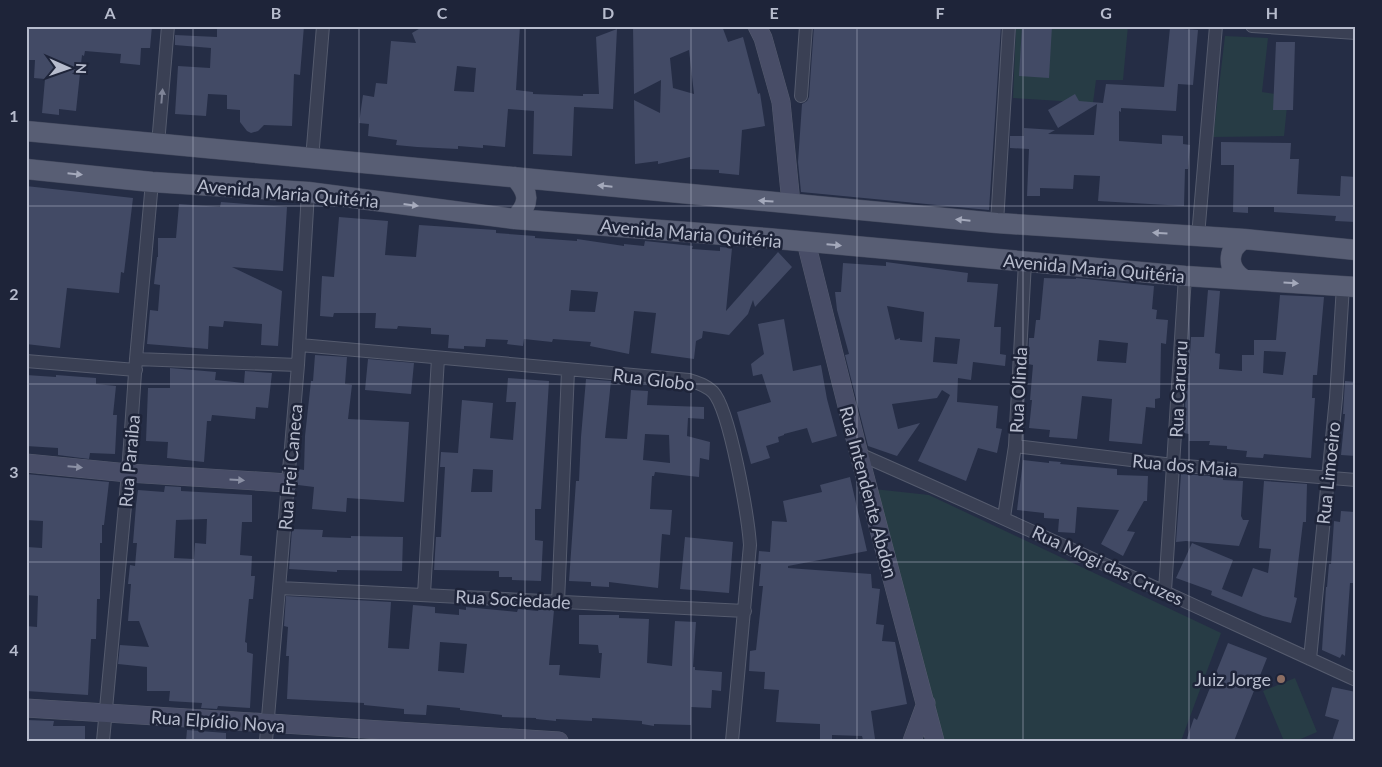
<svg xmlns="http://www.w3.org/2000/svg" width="1382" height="767" font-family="Lato,sans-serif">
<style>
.green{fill:#273c45}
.building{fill:#424a65;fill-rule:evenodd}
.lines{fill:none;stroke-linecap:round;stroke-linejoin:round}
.street-casing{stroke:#555b6e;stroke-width:14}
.secondary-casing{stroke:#555b6e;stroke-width:19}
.primary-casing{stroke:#43495d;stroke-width:21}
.street{stroke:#3a4054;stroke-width:12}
.secondary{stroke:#484d67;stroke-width:18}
.primary{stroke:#585e74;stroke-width:20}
.oneway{fill:#7f8497}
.oneway2{fill:#a4a9bb}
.oneway3{fill:#8b90a4}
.grid{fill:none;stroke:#b7bccd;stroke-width:1;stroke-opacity:0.55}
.education-dot{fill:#8d6e63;stroke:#1e2439;stroke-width:2}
.labels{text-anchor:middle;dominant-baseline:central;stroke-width:5;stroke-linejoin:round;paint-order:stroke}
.street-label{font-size:18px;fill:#b7bccd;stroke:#1e2439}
.poi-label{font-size:18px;fill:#b7bccd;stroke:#1e2439;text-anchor:end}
.neatline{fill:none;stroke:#b7bccd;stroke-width:2}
.grid-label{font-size:16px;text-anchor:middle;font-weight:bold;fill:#b7bccd}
</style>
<rect width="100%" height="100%" fill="#252d45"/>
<path class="green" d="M1016,26H1128L1123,80H1096L1093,103L1013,98Z
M1225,36L1268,38L1262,92L1288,96L1284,136L1213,137Z
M874,489L929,495L1221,633L1181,741H942Z
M1295,678L1317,732L1296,741H1284L1263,691Z"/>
<path class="building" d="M26,26H152L150,48H141L140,65L120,63L121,54L85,51L84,56L82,55L76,111L59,109V115L42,113L45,79L34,78L35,60H26Z
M217,26H304L300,75L294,74L292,126L264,125L258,131L251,133L247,131L240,122V110L227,109V95L208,94L206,116L175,114L178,66L210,68L211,48L175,45V35L217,37Z
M424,26H520L516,90L533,92V94L583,96V94H599L596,37L617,29L613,109L574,107L572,156L533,154L534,111L508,109L505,147L483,145V148L458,146V149L417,147L396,145L397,140L368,136L369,124L359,123L363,95L374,97L376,83L387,84L391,41L416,43L412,33ZM457,66L476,68L474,92L454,91Z
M633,26H722L728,42L743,37L758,94L760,93L765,126L742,130L739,175L719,173V170L690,169V157L658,164V161L635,164L634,100L660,113L661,80L634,94ZM689,50L694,94L673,88L670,58Z
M814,26H1001L989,210L801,192L798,162L802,104L807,101L809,97Z
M1022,26H1052L1049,78L1019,76Z
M1170,28L1198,30L1193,85L1178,84L1176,111L1121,108V112L1119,111V141L1162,144V135L1183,136V144L1190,145L1188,169H1185L1184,206L1098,201L1100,176L1074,175L1073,189L1040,188V196H1027L1029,149L1010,148V136H1024V128L1055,130L1048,134L1094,135L1097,104L1058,128L1048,110L1075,94L1079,101L1103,103L1106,84L1164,87Z
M1276,42H1295L1293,110H1273Z
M1221,142L1291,143L1290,159H1299L1297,194L1340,196L1341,176L1356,177V222L1335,221L1336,216L1274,212V207H1248V213L1233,212L1234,165H1221Z
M26,186L133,198L124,273L121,272L119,293L67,288L60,348L26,344Z
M221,202L287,207L283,271L232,267L282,291L278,346L261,345L262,324L224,321L223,327L209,326L208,349L147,344L150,310L158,311L160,285L154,284L157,257H158V238H176L179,204L220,207Z
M339,217L388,221L385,255L416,257L419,225L496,230V233L535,236V238L577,241V239L624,246V244L644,246L645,241L693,246L692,249L720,251V247L732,248L726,311L778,252L792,267L755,307L753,300L748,314L729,335L703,331L702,338L696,341L694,359L651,353L656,313L634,311L629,354L590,346L591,342L553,339L552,342L524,339L523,346L507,344L508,340L486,339L485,347L464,346V349L448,348L449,335L431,334V328L398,326L397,329L375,328L376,313H334L333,317L320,316L322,276L334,277ZM571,290L598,292L595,312L569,311Z
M886,262L968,273L967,282L998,284L994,327H1001L1000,354L1006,355L1005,366L973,362L971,380L958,378L957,402L998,406L996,428L1002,429L997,453L978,448L966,481L918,461L950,395L942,390L937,398L892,404L898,429L920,423L897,456L868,446L845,355L849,354L837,310L835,292H841L843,263L886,266ZM887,306L924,312L922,342L900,340V338L895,340ZM935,337L960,339L957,364L933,362Z
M1044,278L1076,279V278L1154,286L1152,309L1157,310L1156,319L1168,320L1166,344L1161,343L1160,398L1155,399V408L1146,407L1142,444L1109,441L1112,399L1082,396L1077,439L1049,437L1050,430L1029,428L1032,400H1030L1033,365L1028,364L1029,338H1034L1036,320H1040ZM1099,340L1128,343L1126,363L1097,361Z
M1208,290L1220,291L1215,353L1220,354L1219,369L1242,371V355H1254V340H1276L1280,295L1324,297L1317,375H1313L1312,398H1315L1311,458L1264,454L1263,458L1246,457L1247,451L1227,449V446L1209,445L1210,441H1189V434L1184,433L1186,388H1188L1191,337H1204ZM1264,351L1286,352L1283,375L1263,373Z
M784,319L793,371L821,365L827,399L837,436L812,443L807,428L784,434V435L778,437L779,442L766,446L770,458L751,464L737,412L771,402L762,374L753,376L751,364L764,354L758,324Z
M315,355L347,357L345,384L352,385L348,419L409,422L404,502L347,498L346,512L312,509L314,487L298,485L297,478L298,469L304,470L305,436L311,381H313Z
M368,359L414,363L411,394L365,390Z
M170,368L216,372L215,380L244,383L245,371L272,373L268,408L256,407L255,419L212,415L211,421H207L204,462L167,458L168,442L146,441L148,388H170Z
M26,375L56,377V375L96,378V384L116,386L113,415H117L115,454L90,453L89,459L58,455V448L26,446Z
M508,378L549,381L541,509H535V540L543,541L541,581L512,580V577H499V571L434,570L436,537H441L445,467H440L441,452L458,453L462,400L493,403L490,438L513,440L516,402H506ZM473,469L493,470L492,492H471Z
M586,379L611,381L605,438L627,439L631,390L648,391L647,405L704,407V419L688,418L687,436L710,442L709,460L700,458L699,477L655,472L654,476H652L650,509L672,510L670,535L662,534L658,588L609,582V587L591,586V582L569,581L576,481H579L581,437ZM645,434L669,435L670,463L643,460Z
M1345,381L1356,382V456L1341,455L1345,414H1343Z
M1023,460L1049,463V461L1061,462L1060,464L1117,469V475L1148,476L1147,501H1144L1127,531L1135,532L1123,556L1101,544L1119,510L1077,507L1075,533L1058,532L1059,519L1044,518V513L1017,510Z
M26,474L109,482L104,525H102V543H100V599H97L96,639H91L88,695L26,691V626L37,627L38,596L26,595L27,547L42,548L43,521L26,520Z
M1181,474L1223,477V480L1243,481L1241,516L1243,520H1249L1239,546L1186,541L1176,542Z
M850,477L867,551L788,566V568L871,574L872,588L880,589L876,624L884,625L882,641L895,642L907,704L871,711L875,739L863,740L862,736L832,735V741H820V724L776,722L779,690L764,689L765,672L749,671L750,651L756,650L763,586H759L761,564H758L759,551L770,552L772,521L787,522L783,501L822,492L820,485Z
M1264,481L1307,484L1306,522H1303L1294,597L1297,598L1291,623L1263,616L1238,606L1211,595L1212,591L1176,578L1192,543L1233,560L1222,589L1242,597L1253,568L1268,573L1271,549L1259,548Z
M165,486L181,487V491L252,495V522H242L240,555L252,556L251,576H255L253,599H249L245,642L247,643V652L253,654L250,708L218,706L217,709L201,708L202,703L169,701L170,691H147V667L118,664L120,645L149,647L139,621H128L131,584H128L130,565L135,566L137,543H133L136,505L138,490L164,492ZM207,519L206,544L195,543L194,559L174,558L176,520Z
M1341,511L1355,512L1354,532H1356V583H1350L1345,656L1342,654L1340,658L1322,650L1326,587H1327L1329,564H1331L1334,521L1340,522Z
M292,529L323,530L322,537L351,538V536L403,537L402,571L337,570V572L289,569Z
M685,537L733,542L729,593L680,589Z
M286,596L391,602L388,648L409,649L413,605L435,607V613L459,615V609L466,610V607L517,612L518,609L538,611L539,609L554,610L549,665H560L559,675L600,678L602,653H599L598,645L579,644V615H619V618L649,619L647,663L672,666L675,621L696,622L693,667H695V670L722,672L721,691L712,690L711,708L691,707V725L654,724V726L642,724V721L611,719L592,718V721L556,719V721L536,719V718L502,717V715L460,710V708L427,705L426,715L404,714V709L364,705V703L287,699L289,656H286L288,627L284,626ZM440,642L467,644L464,673L438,671Z
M1228,643L1267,658L1234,741H1186L1194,718L1197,720Z
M1332,687L1356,692V741H1332L1339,720L1325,716Z
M26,720L54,721L53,726H85V741H26Z
M187,730L226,733V741H186Z"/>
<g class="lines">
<defs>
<path id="street" d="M1252,26L1356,33
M801,96L806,26
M158,144L168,26
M312,159L323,26
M997,223L1009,26
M1198,236L1216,26
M300,345L689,380C698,383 706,385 713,392C730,410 748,517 750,545L732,741
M136,359L298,365
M26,361L136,370
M1015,446L1173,465L1356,480
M859,454C1026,527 1190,604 1356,680
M1004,517L1015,446L1025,262
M280,588L745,611
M1165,591L1185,276
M424,594L438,358
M558,602L568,371
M1310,659L1336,398L1343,286
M103,741L128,473L136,359L152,182
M266,741L298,365L308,192"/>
<path id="secondary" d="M757,26L763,38L781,102L791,203
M806,242L859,454L935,741
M26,463L128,473L288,483
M26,708L559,741
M912,741L926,703"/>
<path id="primary" d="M26,131L997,223L1244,239L1356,250
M26,169L152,182L308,192L515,219L766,238L1185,276L1356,287
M515,177C529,192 531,203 515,219
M1243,279C1226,268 1227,249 1244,239"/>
</defs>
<use href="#street" class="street-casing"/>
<use href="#secondary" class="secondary-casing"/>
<use href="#primary" class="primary-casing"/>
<use href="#street" class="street"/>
<use href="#secondary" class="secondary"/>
<use href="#primary" class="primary"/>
</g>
<defs><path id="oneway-solid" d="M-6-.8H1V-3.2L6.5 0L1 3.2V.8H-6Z" transform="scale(1.25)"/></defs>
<use class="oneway" href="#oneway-solid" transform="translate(162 96) rotate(-85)"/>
<g class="oneway2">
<use href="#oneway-solid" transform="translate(75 174) rotate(6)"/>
<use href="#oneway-solid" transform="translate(605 186) rotate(-174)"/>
<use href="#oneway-solid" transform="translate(766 201) rotate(-176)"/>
<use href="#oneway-solid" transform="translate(411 205) rotate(7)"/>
<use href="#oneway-solid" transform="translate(963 220) rotate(-174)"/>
<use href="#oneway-solid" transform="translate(1160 233) rotate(-176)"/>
<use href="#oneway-solid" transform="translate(834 245) rotate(5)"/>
<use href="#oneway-solid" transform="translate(1291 283) rotate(4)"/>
</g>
<g class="oneway3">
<use href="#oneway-solid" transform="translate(75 467) rotate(5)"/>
<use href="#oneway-solid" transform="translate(237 480) rotate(4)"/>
</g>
<path class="grid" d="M193,26V741M359,26V741M525,26V741M691,26V741M857,26V741M1023,26V741M1189,26V741M26,206H1356M26,384H1356M26,562H1356"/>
<circle class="education-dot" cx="1281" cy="679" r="5"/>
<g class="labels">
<g class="street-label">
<text transform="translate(288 193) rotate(5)">Avenida Maria Quitéria</text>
<text transform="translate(691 233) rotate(5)">Avenida Maria Quitéria</text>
<text transform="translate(1094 268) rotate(5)">Avenida Maria Quitéria</text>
<text transform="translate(654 379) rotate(7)">Rua Globo</text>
<text transform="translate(1178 389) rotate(-87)">Rua Caruaru</text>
<text transform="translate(1018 390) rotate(-87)">Rua Olinda</text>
<text transform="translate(129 461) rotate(-85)">Rua Paraiba</text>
<text transform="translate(1185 465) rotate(5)">Rua dos Maia</text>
<text transform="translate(290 467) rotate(-85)">Rua Frei Caneca</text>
<text transform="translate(1328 473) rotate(-84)">Rua Limoeiro</text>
<text transform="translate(869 492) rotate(75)">Rua Intendente Abdon</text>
<text transform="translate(1108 565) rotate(25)">Rua Mogi das Cruzes</text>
<text transform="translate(513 599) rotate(3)">Rua Sociedade</text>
<text transform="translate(218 721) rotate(4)">Rua Elpídio Nova</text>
</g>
<g class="poi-label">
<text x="1271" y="679">Juiz Jorge</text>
</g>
</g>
<rect width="1382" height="767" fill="none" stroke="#1e2439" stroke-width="55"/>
<g transform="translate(68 68) rotate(92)" stroke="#1e2439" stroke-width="4" paint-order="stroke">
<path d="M0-4L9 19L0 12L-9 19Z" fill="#b7bccd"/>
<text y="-8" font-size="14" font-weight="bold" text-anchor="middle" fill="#b7bccd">N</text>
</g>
<rect x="28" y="28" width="1326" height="712" class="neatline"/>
<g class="grid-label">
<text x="110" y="19">A</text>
<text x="276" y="19">B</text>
<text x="442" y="19">C</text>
<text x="608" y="19">D</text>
<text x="774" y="19">E</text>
<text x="940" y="19">F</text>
<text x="1106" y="19">G</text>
<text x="1272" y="19">H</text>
<text x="14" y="122">1</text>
<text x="14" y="300">2</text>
<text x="14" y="478">3</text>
<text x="14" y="656">4</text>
</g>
</svg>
